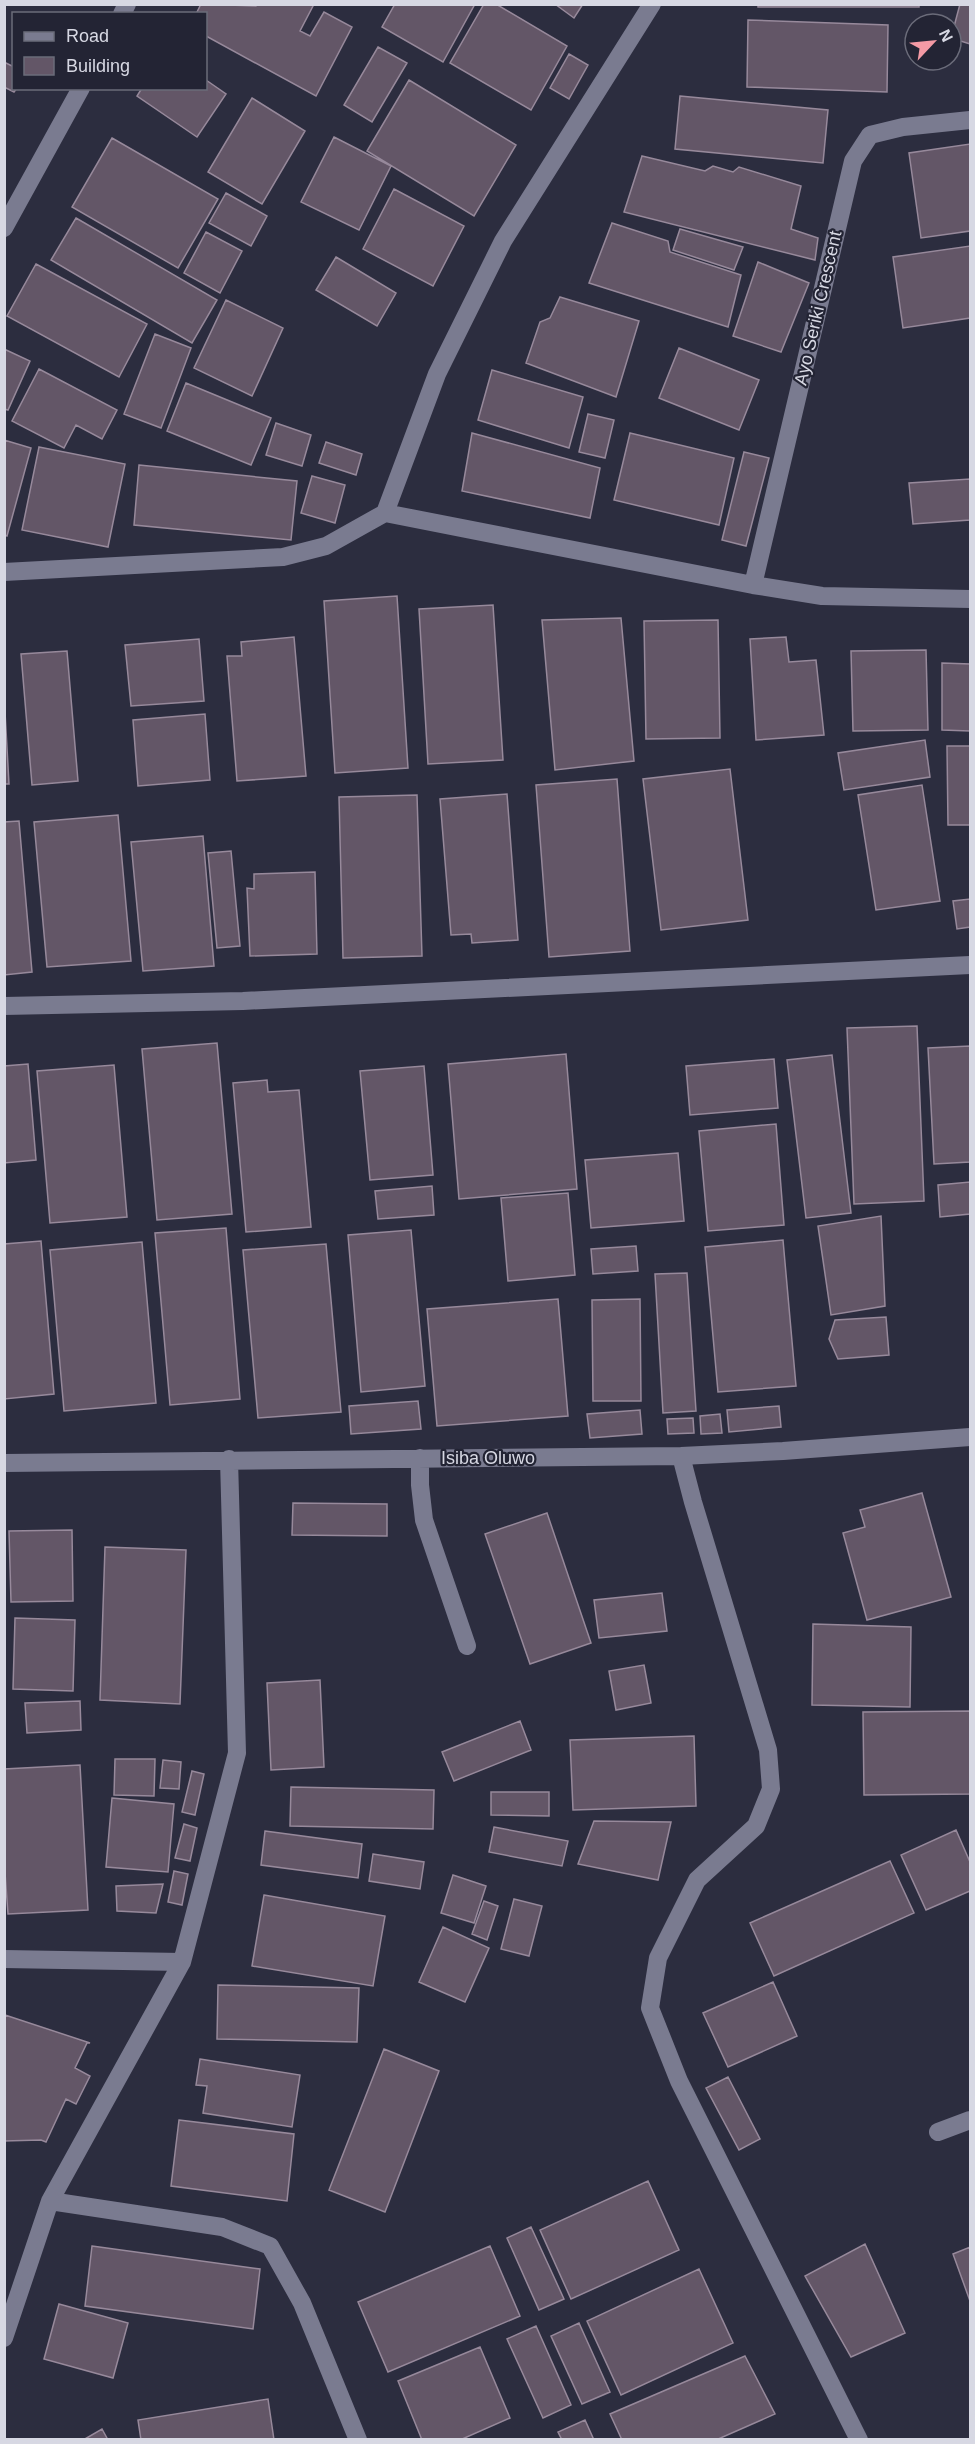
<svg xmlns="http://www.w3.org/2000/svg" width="975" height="2444" font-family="Arial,sans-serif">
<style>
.building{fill:#635667;stroke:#97899b;stroke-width:1.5}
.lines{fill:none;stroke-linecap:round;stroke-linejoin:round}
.minor{stroke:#7a7b90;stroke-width:18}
.labels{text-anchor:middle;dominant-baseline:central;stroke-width:4.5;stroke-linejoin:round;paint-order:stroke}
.street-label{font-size:18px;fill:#d7d8e3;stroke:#232434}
</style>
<rect width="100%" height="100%" fill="#2c2d3f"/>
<path class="building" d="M201,4L256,6L257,4H310L313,6L300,31L310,36L324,12L352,27L316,96L206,36V14H196Z
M395,4H475L443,62L382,27Z
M484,4H496L567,46L531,110L450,63Z
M555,4H583L574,18Z
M758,4H919V7H758Z
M960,4H970V44L951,38Z
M748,20L888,25L887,92L747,87Z
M378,47L407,63L372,122L344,105Z
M569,54L588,65L569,99L550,88Z
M4,62L14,67V88H17L14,92L4,87Z
M206,80L226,94L197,137L137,96L142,88H206Z
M409,80L516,145L474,216L367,151Z
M680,96L828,110L823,163L675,149Z
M252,98L305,131L262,204L208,172Z
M334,137L391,166L359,230L301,202Z
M112,138L218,199L178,268L72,207Z
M970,144V231L921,238L909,153Z
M642,156L705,171L713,166L733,172L739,167L801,186L791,229L818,238L815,260L624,212Z
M394,189L464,226L433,286L363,249Z
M226,193L267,216L251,246L209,223Z
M76,218L217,300L192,343L51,260Z
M612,223L668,241L670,252L741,275L728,327L589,283Z
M680,229L743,247L734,270L673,250Z
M206,232L242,251L220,293L184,273Z
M970,246V318L903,328L893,257Z
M336,257L396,293L377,326L316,290Z
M758,262L809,283L781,352L733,336Z
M36,264L147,324L119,377L7,316Z
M560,297L639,321L616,397L526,363L540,322L550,318Z
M226,300L283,328L252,396L194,368Z
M155,334L191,348L161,428L124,414Z
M679,348L759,380L739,430L659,398Z
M4,349L30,361L8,410L4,409Z
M39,369L117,410L102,439L76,425L64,448L12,421Z
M492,370L583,397L569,448L478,420Z
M186,383L271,418L251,465L167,431Z
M588,414L614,420L605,458L579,452Z
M276,423L311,435L302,466L266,455Z
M472,433L600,468L590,518L462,491Z
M630,433L734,458L719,525L614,500Z
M4,440L31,448L7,536L4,535Z
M326,442L362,454L356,475L319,463Z
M39,447L125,464L108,547L22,530Z
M744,452L769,458L746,546L722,540Z
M139,465L297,481L291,540L134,525Z
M312,476L345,485L335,523L301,513Z
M970,479V520L913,524L909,483Z
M397,596L408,768L335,773L324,601Z
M493,605L503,760L428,764L419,609Z
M621,618L634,761L555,770L542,620Z
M718,620L720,738L646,739L644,621Z
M294,637L306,776L237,781L227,656H242L241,642Z
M786,637L789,662L816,660L824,735L756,740L750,639Z
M199,639L204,701L131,706L125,645Z
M926,650L928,730L853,731L851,651Z
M67,651L78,781L32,785L21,654Z
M942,663L970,664V731L942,730Z
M4,694L9,784H4Z
M205,714L210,780L138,786L133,720Z
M925,740L930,777L844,790L838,753Z
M947,746H970V825H948Z
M730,769L748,920L661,930L643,779Z
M617,779L630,951L549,957L536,785Z
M922,785L940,901L876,910L858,795Z
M507,794L518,940L472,943L471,934L451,935L440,799Z
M417,795L422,956L343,958L339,797Z
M118,815L131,961L47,967L34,822Z
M19,821L32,972L4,975V822Z
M203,836L214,966L143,971L131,842Z
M231,851L240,946L217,948L208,853Z
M315,872L317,954L250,956L247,888L254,889V874Z
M970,899V927L957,929L953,901Z
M917,1026L924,1201L854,1204L847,1028Z
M217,1043L232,1214L157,1220L142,1049Z
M970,1046V1162L934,1164L928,1048Z
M566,1054L577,1189L459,1199L448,1064Z
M832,1055L851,1213L806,1218L787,1060Z
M774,1059L778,1108L690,1115L686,1066Z
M28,1064L36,1160L4,1163V1066Z
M114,1065L127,1217L50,1223L37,1071Z
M424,1066L433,1175L370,1180L360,1071Z
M267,1080L268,1092L299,1090L311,1227L246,1232L233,1083Z
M776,1124L784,1225L708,1231L699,1131Z
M678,1153L684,1221L591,1228L585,1160Z
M970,1182V1214L940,1217L938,1185Z
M432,1186L434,1215L378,1219L375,1191Z
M568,1193L575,1275L508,1281L501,1198Z
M881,1216L885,1306L831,1315L818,1226Z
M226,1228L240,1399L170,1405L155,1233Z
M411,1230L425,1386L361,1392L348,1235Z
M783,1240L796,1386L718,1392L705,1247Z
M41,1241L54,1394L4,1399V1244Z
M142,1242L156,1403L64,1411L50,1250Z
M326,1244L341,1412L258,1418L243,1250Z
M636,1246L638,1271L593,1274L591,1249Z
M687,1273L696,1411L663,1413L655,1274Z
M558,1299L568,1416L437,1426L427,1309Z
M640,1299L641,1401H593L592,1300Z
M886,1317L889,1355L838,1359L829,1339L835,1320Z
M418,1401L421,1429L351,1434L349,1406Z
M779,1406L781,1427L729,1432L727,1410Z
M640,1410L642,1434L590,1438L587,1414Z
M720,1414L722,1433L701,1434L700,1416Z
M693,1418L694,1433L668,1434L667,1419Z
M922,1493L951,1597L867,1620L843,1533L865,1527L860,1510Z
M293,1503L387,1504V1536L292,1535Z
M547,1513L591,1643L530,1664L485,1534Z
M72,1530L73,1601L11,1602L9,1531Z
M105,1547L186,1550L180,1704L100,1700Z
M662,1593L667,1631L599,1638L594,1600Z
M15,1618L75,1620L73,1691L13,1689Z
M813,1624L911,1627L910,1707L812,1705Z
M644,1665L651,1703L616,1710L609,1671Z
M320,1680L324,1767L271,1770L267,1683Z
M80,1701L81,1730L27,1733L25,1703Z
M970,1711V1794L864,1795L863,1712Z
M520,1721L531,1750L454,1781L442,1752Z
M694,1736L696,1806L573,1810L570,1740Z
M115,1759H155L154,1796L114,1795Z
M163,1760L181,1762L179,1789L160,1788Z
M80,1765L88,1910L8,1914L4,1859V1769Z
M192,1771L204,1774L195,1815L182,1812Z
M291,1787L434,1790L433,1829L290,1826Z
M491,1792H549V1816L491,1815Z
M112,1798L174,1804L168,1872L106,1867Z
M594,1821L671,1822L658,1880L578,1864Z
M184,1824L197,1828L190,1861L175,1858Z
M494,1827L568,1841L562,1866L489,1852Z
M956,1830L970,1862V1891L926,1910L901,1855Z
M265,1831L362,1844L358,1878L261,1865Z
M373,1854L424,1862L420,1889L369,1881Z
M890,1861L914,1913L774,1976L750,1923Z
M174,1871L188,1874L182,1905L168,1902Z
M453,1875L486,1886L474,1923L441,1913Z
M163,1884L156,1913L117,1911L116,1886Z
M264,1895L385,1916L373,1986L252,1966Z
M514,1899L542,1906L529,1956L501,1949Z
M484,1901L498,1906L487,1940L472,1934Z
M443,1927L489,1948L465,2002L419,1982Z
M773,1982L797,2036L728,2067L703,2013Z
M218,1985L359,1988L357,2042L217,2039Z
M5,2015L90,2043H87L75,2068L90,2076L76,2104L66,2099L46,2142L41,2140L4,2141Z
M384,2049L439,2071L385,2212L329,2190Z
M200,2059L300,2075L292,2127L203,2113L207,2086L196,2085Z
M728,2077L760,2139L739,2150L706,2088Z
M179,2120L294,2134L287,2201L171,2186Z
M648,2181L679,2250L571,2299L540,2230Z
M531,2227L564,2299L539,2310L507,2238Z
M865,2244L905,2333L851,2357L805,2276Z
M92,2246L260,2269L253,2329L85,2306Z
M490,2246L520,2316L388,2372L358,2302Z
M970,2247V2301L953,2254Z
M699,2269L733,2343L621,2395L587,2321Z
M59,2304L128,2323L113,2378L44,2359Z
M579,2323L610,2392L582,2404L551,2336Z
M536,2326L571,2405L543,2418L507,2339Z
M480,2347L510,2418L460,2440H422L398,2381Z
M745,2356L775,2414L716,2440H622L610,2414Z
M268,2399L274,2440H141L138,2420Z
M585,2420L594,2440H562L558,2432Z
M102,2429L108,2440H83Z"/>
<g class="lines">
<path class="minor" d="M122,14L127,4
M4,228L81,88
M385,513L437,374L503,241L652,4
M4,572L283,557L326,546L385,513L753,585L822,596L970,599
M753,585L853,161L870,135L903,127L970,120
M4,1006L243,1001L970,965
M681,1456L693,1502L768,1750L771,1789L756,1826L697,1880L658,1958L650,2008L679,2081L859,2440
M420,1458V1485L424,1520L467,1646
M4,1463L681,1456L783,1451L970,1437
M4,1959L182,1962
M938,2132L970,2120
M50,2201L222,2227L270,2246L302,2303L358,2440
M4,2338L50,2201L182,1962L237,1753L229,1459"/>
</g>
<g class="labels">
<g class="street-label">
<text transform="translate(818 308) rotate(-77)">Ayo Seriki Crescent</text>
<text x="488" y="1458">Isiba Oluwo</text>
</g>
</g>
<rect width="975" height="2444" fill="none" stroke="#d7d8e3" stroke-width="12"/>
<rect x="12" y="12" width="195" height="78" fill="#232434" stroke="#6b6c7a" stroke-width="1.5"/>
<rect x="24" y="32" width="30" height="9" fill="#7a7b90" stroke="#6b6c7a" stroke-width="1.5"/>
<text x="66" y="42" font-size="18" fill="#d7d8e3">Road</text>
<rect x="24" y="57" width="30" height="18" fill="#635667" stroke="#6b6c7a" stroke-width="1.5"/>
<text x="66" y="72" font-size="18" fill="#d7d8e3">Building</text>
<g transform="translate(933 42) rotate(64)"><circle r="28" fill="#232434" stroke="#6b6c7a" stroke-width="1.5"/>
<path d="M0-4.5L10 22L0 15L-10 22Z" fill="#f49aa5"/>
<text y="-9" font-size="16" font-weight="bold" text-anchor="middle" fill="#d7d8e3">N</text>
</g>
</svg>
